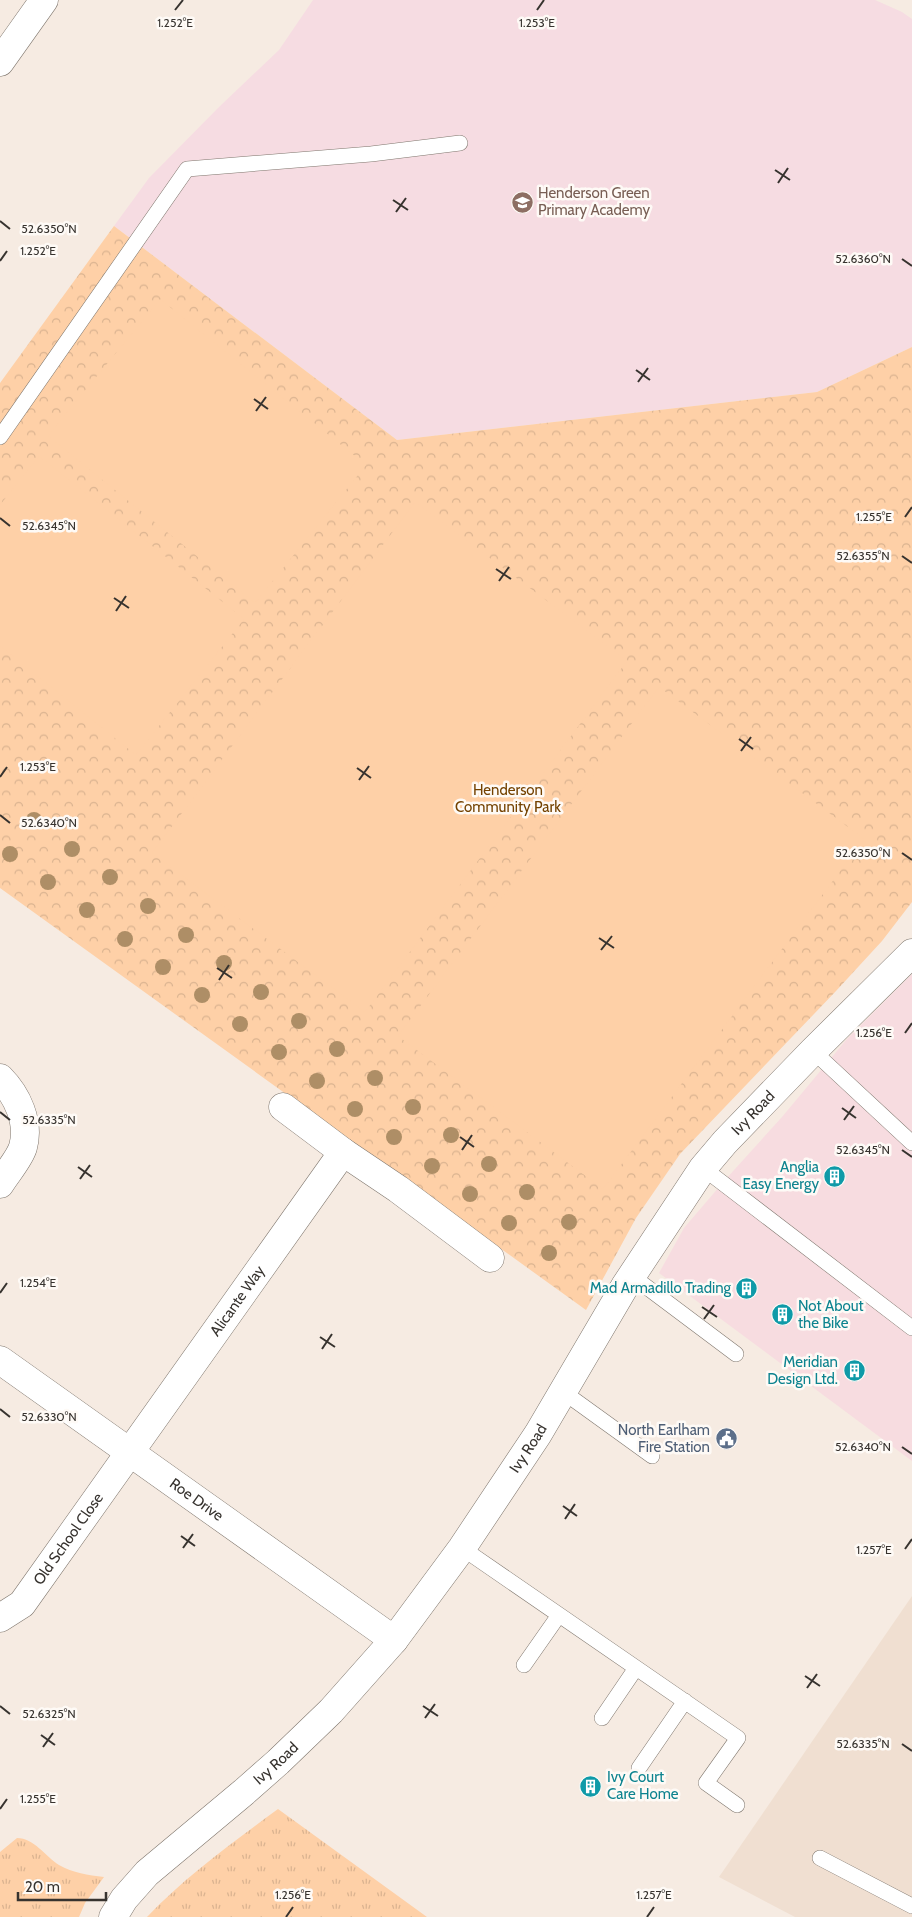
<svg xmlns="http://www.w3.org/2000/svg" width="912" height="1917" font-family="Cabin,sans-serif">
<style>
.commercial{fill:#f7dce0}
.built{fill:#f0dfd1}
.education{fill:#f6dce2}
.grass{fill:url(#grass-tufts)}
.park{fill:url(#park-crowns)}
.pitch{fill:#fed0a7}
.lines{fill:none;stroke-linecap:round;stroke-linejoin:round}
.service-casing{stroke:#7f766d;stroke-width:16}
.minor-casing{stroke:#7f766d;stroke-width:29}
.service{stroke:#fff;stroke-width:15}
.minor{stroke:#fff;stroke-width:28}
.tree{fill:#ae8e66}
.ticks{fill:none;stroke:#37332f;stroke-width:2}
.labels{text-anchor:middle;dominant-baseline:central;stroke-width:5;stroke-linejoin:round;paint-order:stroke}
.education-label{font-size:15px;fill:#785e54;stroke:#fefaf6;text-anchor:start}
.park-label{font-size:15px;fill:#744200;stroke:#fefaf6}
.street-label{font-size:15px;fill:#37332f;stroke:#fefaf6}
.culture-label{font-size:15px;fill:#0d838f;stroke:#fefaf6;text-anchor:end}
.service-label{font-size:15px;fill:#4e5e75;stroke:#fefaf6;text-anchor:end}
.ticks-label{font-size:12px;text-anchor:middle;fill:#37332f;stroke:#fefaf6;stroke-width:5;stroke-linejoin:round;paint-order:stroke}
</style>
<defs>
<pattern id="grass-tufts" width="24" height="20" patternUnits="userSpaceOnUse" patternTransform="scale(1.25)"><rect width="24" height="20" fill="#fed0a7"/><path d="M3 7l-1-3M5 7V3M7 7l1-3M15 17l-1-3M17 17v-4M19 17l1-3" fill="none" stroke="#dab390"/></pattern>
<pattern id="park-crowns" width="20" height="18" patternUnits="userSpaceOnUse" patternTransform="scale(1.25)"><rect width="20" height="18" fill="#fed0a7"/><path d="M2 6a3 3 0 1 1 6 0M12 15a3 3 0 1 1 6 0" fill="none" stroke="#dab390"/></pattern>
</defs>
<rect width="100%" height="100%" fill="#f6ebe2"/>
<path class="commercial" d="M912,974V1461L659,1273L684,1228L725,1180L782,1117L847,1039Z"/>
<path class="built" d="M912,1596V1917H795L719,1877Z"/>
<path class="education" d="M313,0H875L902,12L912,19V347L817,392L397,440L114,226L149,178L218,108L279,50Z"/>
<path class="grass" d="M278,1809L427,1917H147C186,1876 232,1843 278,1809Z
M17,1838C34,1838 45,1856 59,1865C73,1873 88,1875 104,1877L85,1903L79,1917H0V1852Z"/>
<path class="park" d="M114,226L397,440L817,392L912,347V902L882,941L836,991L680,1154L636,1218L586,1310L0,888V383Z"/>
<path class="pitch" d="M160,299L366,465L255,603L48,436Z
M39,456L244,619L136,755L0,646V505Z
M415,502L627,661L365,1012L152,853Z
M659,687L864,839L603,1189L398,1036Z"/>
<g class="lines">
<defs>
<path id="service" d="M0,437L187,169L371,154L460,143
M813,1051L912,1143
M703,1168L912,1328
M632,1276L736,1354
M562,1391L652,1456
M462,1548L738,1738L706,1783L737,1805
M524,1665L559,1615
M602,1718L636,1668
M639,1768L685,1701
M820,1858L912,1906"/>
<g id="minor">
<path d="M0,62L44,0"/>
<path d="M0,1078C17,1095 30,1122 23,1147C20,1158 6,1174 0,1184"/>
<path d="M283,1107L343,1152"/>
<path id="s1" d="M0,1360L394,1640"/>
<path id="s2" d="M0,1618L22,1604L343,1152L398,1189L490,1258"/>
<path id="s3" d="M113,1917L124,1899L147,1873L244,1792L278,1762L331,1711L394,1640L462,1548L538,1434L625,1286L703,1168L725,1142L813,1051L912,953"/>
</g>
</defs>
<use href="#service" class="service-casing"/>
<use href="#minor" class="minor-casing"/>
<use href="#service" class="service"/>
<use href="#minor" class="minor"/>
</g>
<g class="tree">
<circle cx="34" cy="820" r="8"/>
<circle cx="72" cy="849" r="8"/>
<circle cx="10" cy="854" r="8"/>
<circle cx="110" cy="877" r="8"/>
<circle cx="48" cy="882" r="8"/>
<circle cx="148" cy="906" r="8"/>
<circle cx="87" cy="910" r="8"/>
<circle cx="186" cy="935" r="8"/>
<circle cx="125" cy="939" r="8"/>
<circle cx="224" cy="963" r="8"/>
<circle cx="163" cy="967" r="8"/>
<circle cx="261" cy="992" r="8"/>
<circle cx="202" cy="995" r="8"/>
<circle cx="299" cy="1021" r="8"/>
<circle cx="240" cy="1024" r="8"/>
<circle cx="337" cy="1049" r="8"/>
<circle cx="279" cy="1052" r="8"/>
<circle cx="375" cy="1078" r="8"/>
<circle cx="317" cy="1081" r="8"/>
<circle cx="413" cy="1107" r="8"/>
<circle cx="355" cy="1109" r="8"/>
<circle cx="451" cy="1135" r="8"/>
<circle cx="394" cy="1137" r="8"/>
<circle cx="489" cy="1164" r="8"/>
<circle cx="432" cy="1166" r="8"/>
<circle cx="527" cy="1192" r="8"/>
<circle cx="470" cy="1194" r="8"/>
<circle cx="569" cy="1222" r="8"/>
<circle cx="509" cy="1223" r="8"/>
<circle cx="549" cy="1253" r="8"/>
</g>
<path class="ticks" d="M175,10L183,0M537,10L544,0M775,170L790,180M778,183L788,168M393,200L408,210M396,212L406,198M0,221L10,229M902,259L912,266M0,261L7,251M636,370L650,380M638,382L648,368M254,399L268,409M256,411L266,397M905,517L912,507M0,518L10,526M902,556L912,563M496,569L511,579M499,581L509,567M114,598L129,608M116,611L126,596M739,739L753,749M741,751L751,737M357,768L371,778M0,777L7,767M359,780L369,766M0,815L10,823M902,853L912,860M599,938L614,948M601,950L612,936M217,968L232,978M219,980L229,965M905,1033L912,1023M842,1108L856,1118M0,1112L10,1120M844,1120L854,1106M460,1137L474,1147M462,1150L472,1135M902,1150L912,1157M78,1167L92,1177M80,1179L90,1165M0,1293L7,1283M702,1307L717,1317M704,1319L714,1305M320,1337L335,1347M322,1349L332,1334M0,1409L10,1417M902,1447L912,1454M563,1506L577,1516M565,1519L575,1504M181,1536L195,1546M183,1548L193,1534M905,1549L912,1539M805,1676L820,1686M807,1688L817,1674M0,1706L10,1714M423,1706L438,1716M425,1718L435,1704M41,1735L55,1745M902,1744L912,1751M43,1747L53,1733M0,1809L7,1799M286,1917L293,1907M647,1917L654,1907"/>
<defs>
<symbol id="school-disc" viewBox="-11 -11 22 22"><circle r="9.5" fill="#8d6e63" stroke="#fefaf6"/><path d="M0-5L7-2L0 1L-7-2ZM-4 1L0 2.5L4 1V4Q0 6-4 4Z" fill="#fff"/></symbol>
<symbol id="building-disc" viewBox="-11 -11 22 22"><circle r="9.5" fill="#0f9aa8" stroke="#fefaf6"/><path d="M-4-6H4V6H1V3H-1V6H-4ZM-2.5-4.3h1.7v1.8h-1.7ZM.8-4.3h1.7v1.8H.8ZM-2.5-1h1.7V.8h-1.7ZM.8-1h1.7V.8H.8Z" fill="#fff"/></symbol>
<symbol id="civic-disc" viewBox="-11 -11 22 22"><circle r="9.5" fill="#5c6f8a" stroke="#fefaf6"/><path d="M-.6-6.5H3V-4.5H.6V-3L4-1V1h2V6H-6V1h2V-1L-.6-3ZM-1.2 2.5V6h2.4V2.5Z" fill="#fff"/></symbol>
</defs>
<g fill-rule="evenodd">
<use href="#school-disc" x="510" y="190" width="25" height="25"/>
<use href="#building-disc" x="822" y="1164" width="25" height="25"/>
<use href="#building-disc" x="734" y="1276" width="25" height="25"/>
<use href="#building-disc" x="770" y="1302" width="25" height="25"/>
<use href="#building-disc" x="842" y="1358" width="25" height="25"/>
<use href="#civic-disc" x="714" y="1426" width="25" height="25"/>
<use href="#building-disc" x="578" y="1774" width="25" height="25"/>
</g>
<g class="labels">
<g class="education-label">
<text x="538" y="193">Henderson Green<tspan x="538" dy="17">Primary Academy</tspan></text>
</g>
<g class="park-label">
<text x="508" y="790">Henderson<tspan x="508" dy="17">Community Park</tspan></text>
</g>
<g class="street-label">
<text stroke="none"><textPath href="#s3" startOffset="1035">Ivy Road</textPath></text>
<text stroke="none"><textPath href="#s2" startOffset="398">Alicante Way</textPath></text>
<text stroke="none"><textPath href="#s3" startOffset="630">Ivy Road</textPath></text>
<text stroke="none"><textPath href="#s1" startOffset="241">Roe Drive</textPath></text>
<text stroke="none"><textPath href="#s2" startOffset="106">Old School Close</textPath></text>
<text stroke="none"><textPath href="#s3" startOffset="225">Ivy Road</textPath></text>
</g>
<g class="culture-label">
<text x="819" y="1167">Anglia<tspan x="819" dy="17">Easy Energy</tspan></text>
<text x="731" y="1288">Mad Armadillo Trading</text>
<text x="798" y="1306" text-anchor="start">Not About<tspan x="798" dy="17">the Bike</tspan></text>
<text x="838" y="1362">Meridian<tspan x="838" dy="17">Design Ltd.</tspan></text>
<text x="607" y="1777" text-anchor="start">Ivy Court<tspan x="607" dy="17">Care Home</tspan></text>
</g>
<g class="service-label">
<text x="710" y="1430">North Earlham<tspan x="710" dy="17">Fire Station</tspan></text>
</g>
</g>
<g class="ticks-label">
<text x="175" y="27">1.252°E</text>
<text x="537" y="27">1.253°E</text>
<text x="49" y="233">52.6350°N</text>
<text x="38" y="255">1.252°E</text>
<text x="863" y="263">52.6360°N</text>
<text x="874" y="521">1.255°E</text>
<text x="49" y="530">52.6345°N</text>
<text x="863" y="560">52.6355°N</text>
<text x="38" y="771">1.253°E</text>
<text x="49" y="827">52.6340°N</text>
<text x="863" y="857">52.6350°N</text>
<text x="874" y="1037">1.256°E</text>
<text x="49" y="1124">52.6335°N</text>
<text x="863" y="1154">52.6345°N</text>
<text x="38" y="1287">1.254°E</text>
<text x="49" y="1421">52.6330°N</text>
<text x="863" y="1451">52.6340°N</text>
<text x="874" y="1554">1.257°E</text>
<text x="49" y="1718">52.6325°N</text>
<text x="863" y="1748">52.6335°N</text>
<text x="38" y="1803">1.255°E</text>
<text x="293" y="1899">1.256°E</text>
<text x="654" y="1899">1.257°E</text>
</g>
<path d="M18 1892v8h88v-8" fill="none" stroke="#37332f" stroke-width="2.5"/>
<text x="25" y="1892" font-size="15" fill="#37332f" stroke="#fefaf6" stroke-width="4" paint-order="stroke">20 m</text>
</svg>
